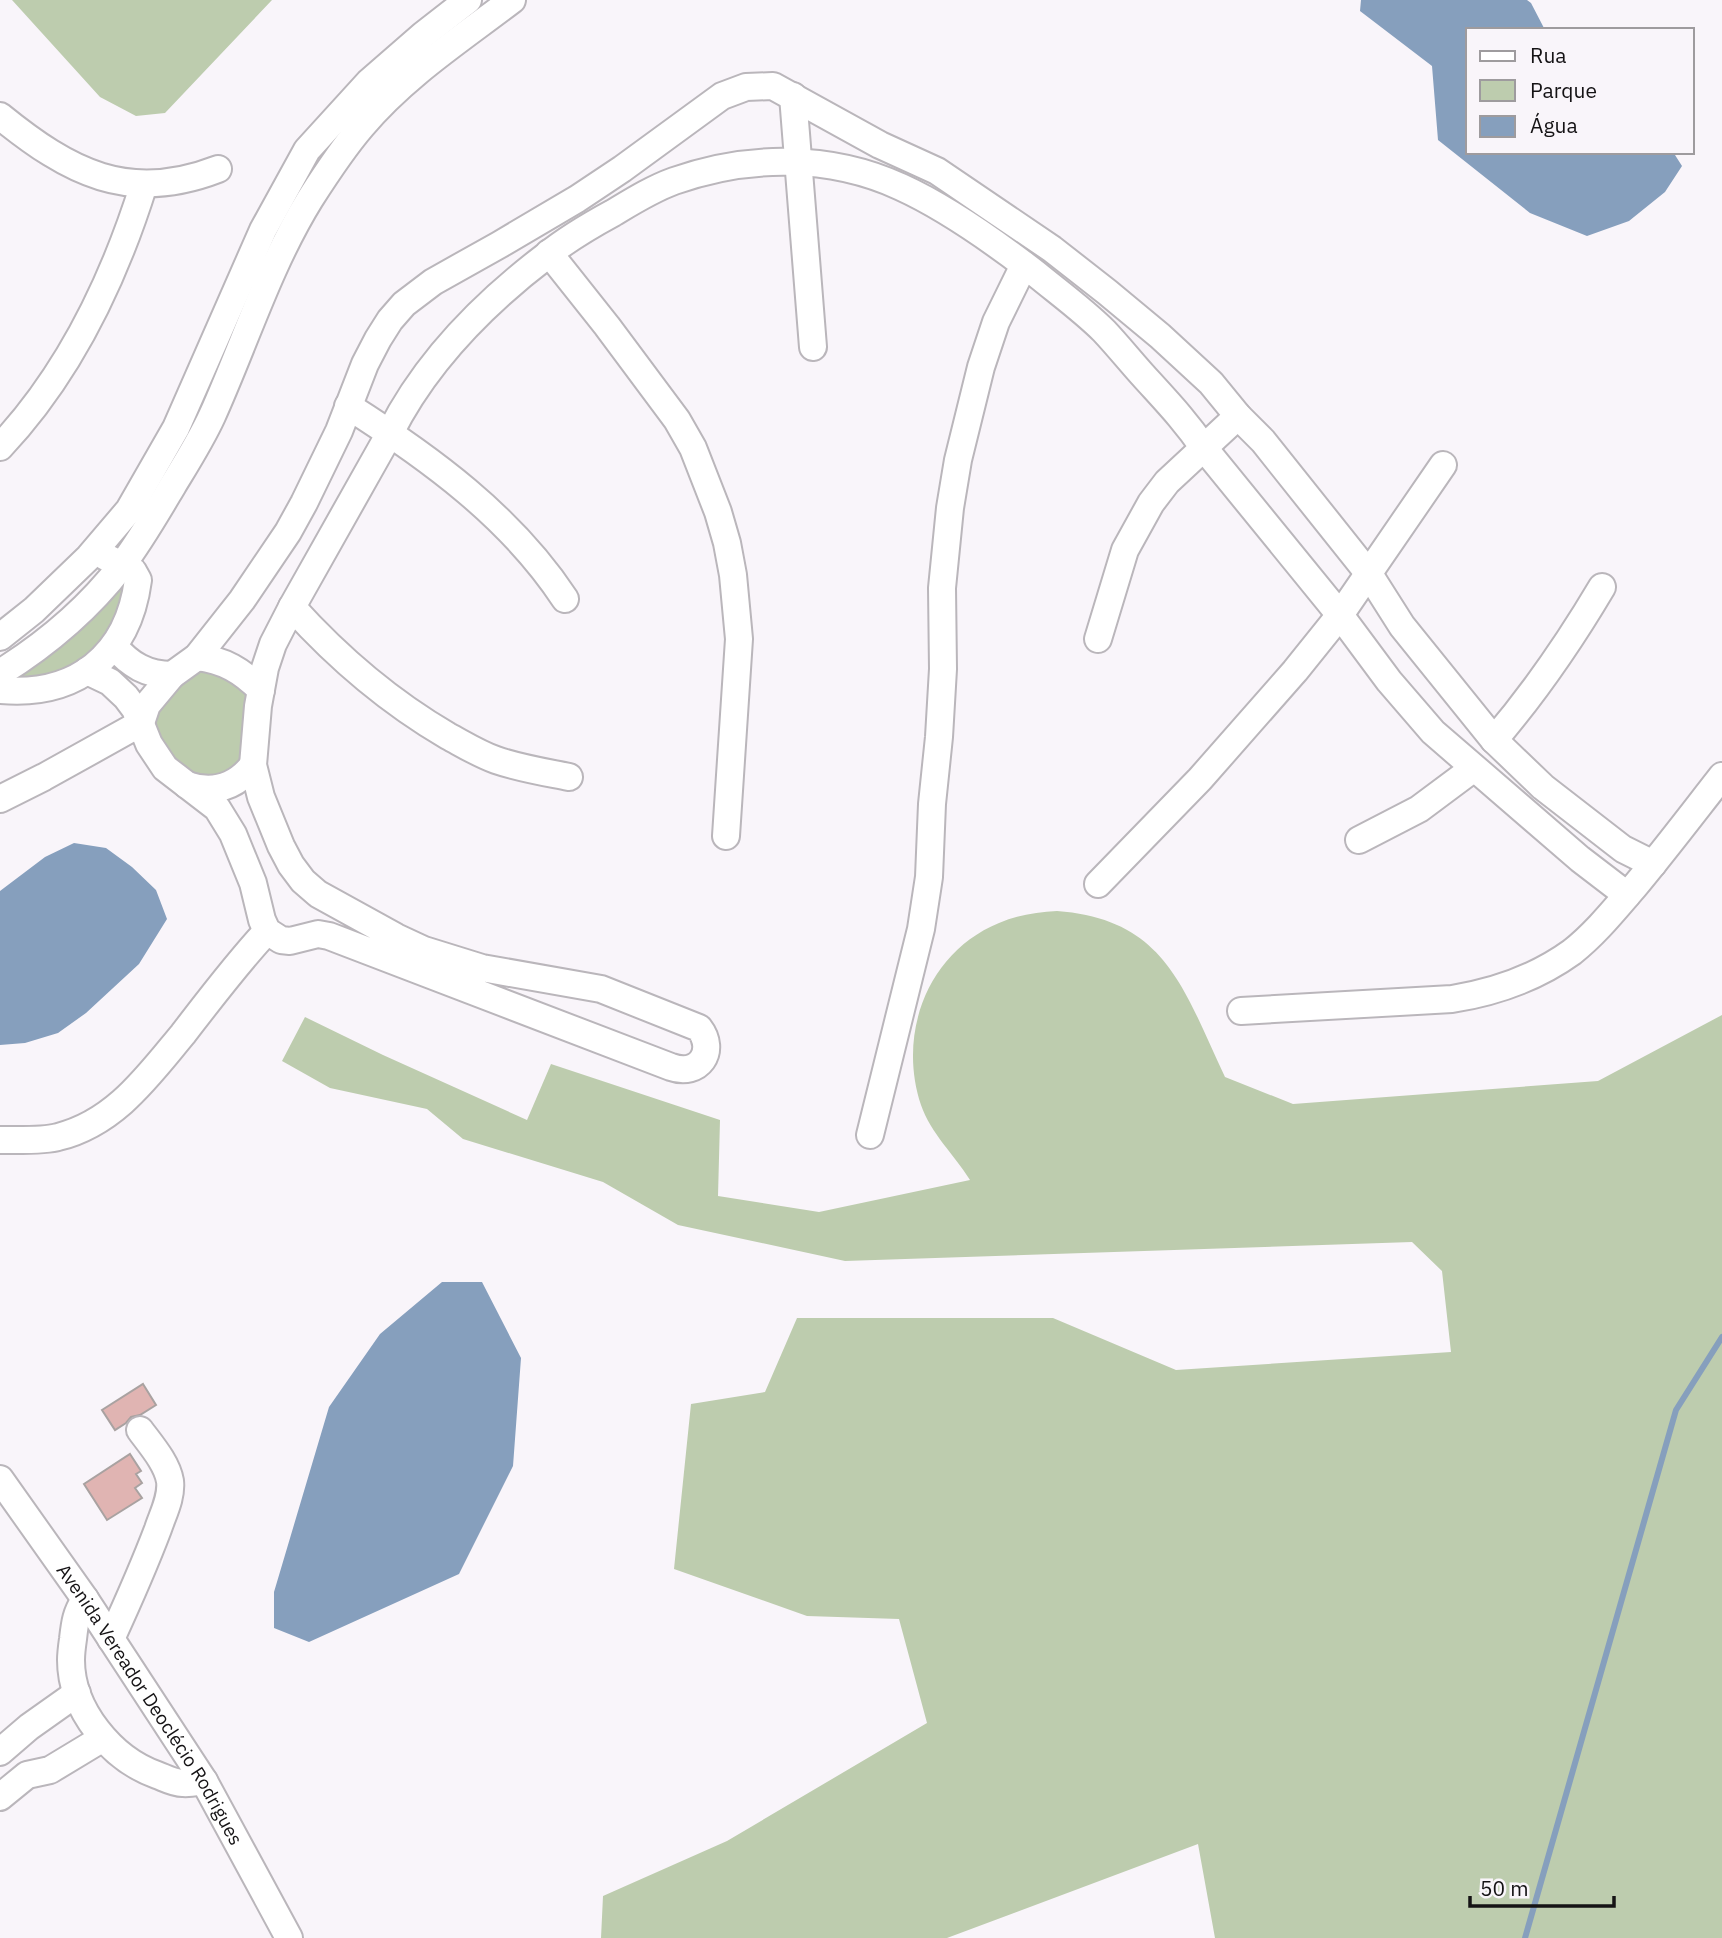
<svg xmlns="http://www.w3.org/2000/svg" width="1722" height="1938" font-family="'IBM Plex Sans',sans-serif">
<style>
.green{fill:#bdccae}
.water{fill:#869fbd}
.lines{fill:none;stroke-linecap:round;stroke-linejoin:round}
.stream{stroke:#869fbd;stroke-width:6}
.building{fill:#e0b4b2;stroke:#a9a2a1;stroke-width:2}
.minor-casing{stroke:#bab6bb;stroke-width:30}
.minor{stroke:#fff;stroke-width:26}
.labels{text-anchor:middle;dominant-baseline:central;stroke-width:5;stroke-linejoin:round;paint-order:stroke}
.street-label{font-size:19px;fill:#151315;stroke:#f9f5fa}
</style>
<rect width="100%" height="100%" fill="#f9f5fa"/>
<path class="green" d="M12,0H272L165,113L136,116L100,97Z
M128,570C125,616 99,658 55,675C41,681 17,680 1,681Z
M214,667L249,696L245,754L237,770L205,781L179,766L157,737L154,720L160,702L196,668Z
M1057,911C1167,919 1184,991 1225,1077L1293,1104L1598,1081L1722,1015V1938H1215L1198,1844L947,1938H601L603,1896L727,1841L927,1723L899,1619L807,1616L674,1569L691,1404L765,1392L797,1318H1053L1176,1370L1451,1352L1442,1271L1412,1242L845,1261L678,1225L603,1182L463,1139L427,1109L330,1088L282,1061L305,1017L383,1055L527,1120L551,1064L720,1120L718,1196L819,1212L970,1180C954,1154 931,1134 921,1105C897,1033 928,952 999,923C1018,915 1037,912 1057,911Z"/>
<path class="water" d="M1361,0H1527L1531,3L1545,30H1468V152H1621L1628,155H1675L1682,166L1665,192L1629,221L1587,236L1530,213L1438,140L1432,66L1360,11Z
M74,843L106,848L132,867L156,890L167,919L139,964L86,1013L58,1033L25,1043L0,1045V891L45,857Z
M442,1282H482L521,1358L513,1466L459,1574L309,1642L274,1628V1592L329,1407L380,1334Z"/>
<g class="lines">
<path class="stream" d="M1525,1938L1676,1410L1722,1337"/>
</g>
<path class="building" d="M143,1384L156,1405L140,1415L131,1417L126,1423L115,1430L102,1410Z
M130,1454L141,1471L136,1474L142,1483L135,1488L142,1498L107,1520L84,1484Z"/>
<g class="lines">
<defs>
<g id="minor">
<path d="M793,96L813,347"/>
<path d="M0,116C69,172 128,204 218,169"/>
<path d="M549,253L607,326L677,420L693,448L718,512L727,543L733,575L739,639L726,836"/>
<path d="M348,406C430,458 511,517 565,599"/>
<path d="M0,447C70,373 114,280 144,184"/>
<path d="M292,607C338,658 388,701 448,736C463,744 479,754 496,760C519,768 544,772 569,777"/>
<path d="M0,637L34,610L89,557L129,510L176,428L263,230L307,150L369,82L423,35L468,0"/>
<path d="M1098,639L1125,550L1151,503L1167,482L1238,416"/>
<path d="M114,646C130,665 147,675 172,675"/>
<path d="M197,657C224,660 242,671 261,690"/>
<path d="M87,671L110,682L126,697L135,709L149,744L165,768L217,808L233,834L253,883L262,920L267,931L281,940L290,941L318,934L329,936L671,1067C699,1077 717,1051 699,1028L601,989L482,968L424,950L396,937L318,894L303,881L291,865L281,846L261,797L253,765L258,706L265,668L273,644L292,607L390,433C426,361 483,304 546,256C567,239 589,226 613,213C633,201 652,189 674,181C747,155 830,154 901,187C945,207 996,243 1035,273C1058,292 1083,310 1104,331C1120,348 1134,366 1150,383C1170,405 1186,422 1204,448L1340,615L1389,681L1433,732L1580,859L1627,895"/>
<path d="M0,673C45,645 89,608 122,565C141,540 157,512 173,485C187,462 201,440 212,416C245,343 268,267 310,199C326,174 343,148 362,126C404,76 461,39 512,0"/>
<path d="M0,690C76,697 128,656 138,580L133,571L106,557"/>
<path d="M1494,740C1535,692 1570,641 1602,587"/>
<path d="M187,785C214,794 236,787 253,765"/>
<path d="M0,799L44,777L141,723L147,705L172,675L197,657L242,600L288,532L304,503L339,431L365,364L378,339L390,320L404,304L433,282L499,245L577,199L622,169L722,96L746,87L773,86L880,145L937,171L1052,249L1107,292L1160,336L1211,383L1238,416L1263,441L1369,574L1402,626L1494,740L1543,787L1623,849L1653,864"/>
<path d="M1359,840L1419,809L1474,768"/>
<path d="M1098,884L1200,779L1295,671L1340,615L1443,465"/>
<path d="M1241,1011L1452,999C1496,992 1536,978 1572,952C1596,933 1615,909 1635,886C1665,850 1693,813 1722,776"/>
<path d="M870,1135L921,929L929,877L932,804L939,737L943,669L942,588L950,508L958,460L981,367L996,322L1024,265"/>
<path d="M0,1140C15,1140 45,1141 58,1137C115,1123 148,1076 183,1034C210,999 237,963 267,931"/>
<path id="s1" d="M0,1479L85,1599L204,1781L289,1938"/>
<path d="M85,1599C76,1614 75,1621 73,1639C72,1646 71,1653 71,1660C71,1710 112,1759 157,1775C165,1778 174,1783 182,1783C189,1784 197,1782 204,1781"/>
<path d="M111,1639C128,1602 144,1566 158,1529C163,1514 172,1497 170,1481C167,1463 151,1445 140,1430"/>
<path d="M0,1752L29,1727L77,1693"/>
<path d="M0,1797L27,1775L50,1770L103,1738"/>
</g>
</defs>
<use href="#minor" class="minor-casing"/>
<use href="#minor" class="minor"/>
</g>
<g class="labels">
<g class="street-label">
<text stroke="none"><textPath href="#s1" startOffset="271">Avenida Vereador Deoclécio Rodrigues</textPath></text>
</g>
</g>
<rect x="1466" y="28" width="228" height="126" fill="#f9f5fa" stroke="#9e9b9e" stroke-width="2"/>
<rect x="1480" y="51" width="35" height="10" fill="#ffffff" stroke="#9e9b9e" stroke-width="2"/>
<text x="1530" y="63" font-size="21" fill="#151315">Rua</text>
<rect x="1480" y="80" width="35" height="21" fill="#bdccae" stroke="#9e9b9e" stroke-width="2"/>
<text x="1530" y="98" font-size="21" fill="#151315">Parque</text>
<rect x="1480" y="116" width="35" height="21" fill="#869fbd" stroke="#9e9b9e" stroke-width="2"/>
<text x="1530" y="133" font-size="21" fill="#151315">Água</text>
<path d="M1470 1896v10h144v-10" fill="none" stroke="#151315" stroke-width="3.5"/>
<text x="1480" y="1896" font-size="21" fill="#151315" stroke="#f9f5fa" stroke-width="5" paint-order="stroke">50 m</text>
</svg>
